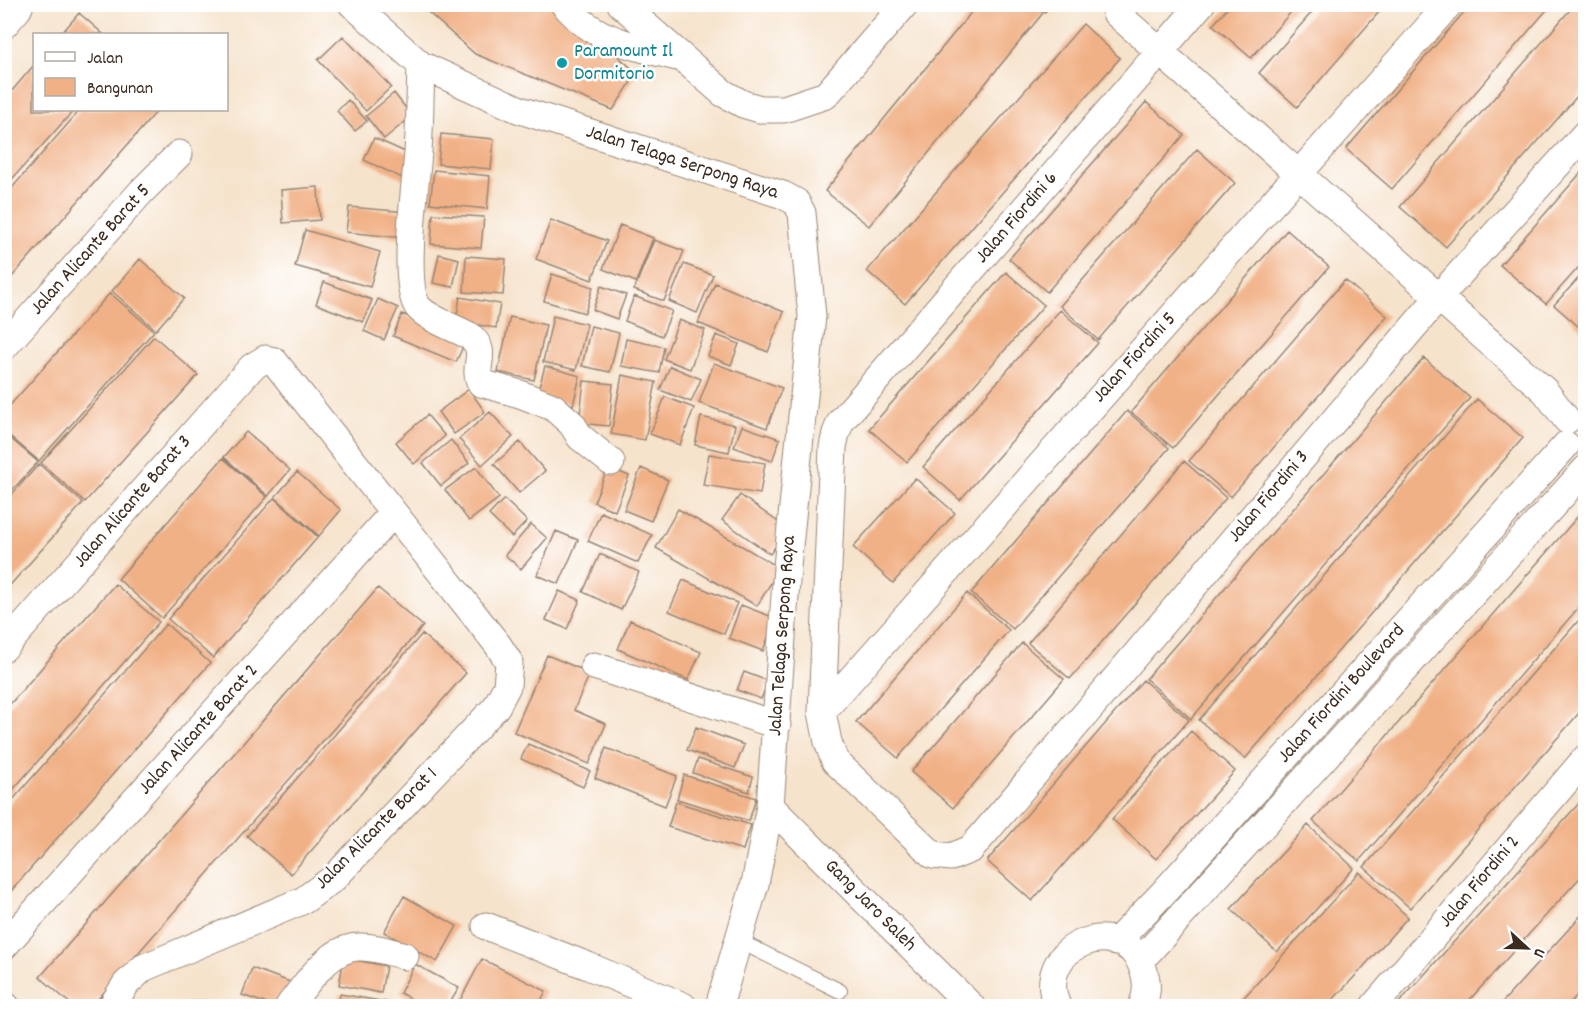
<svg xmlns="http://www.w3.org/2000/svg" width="1590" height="1011" font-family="Dekko,sans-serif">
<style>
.building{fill:#f1b186}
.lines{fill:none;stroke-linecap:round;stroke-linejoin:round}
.service-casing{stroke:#988675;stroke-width:16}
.minor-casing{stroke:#988675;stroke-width:29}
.service{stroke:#fff;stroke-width:14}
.minor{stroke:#fff;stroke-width:27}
.culture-dot{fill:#0f9aa8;stroke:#fff;stroke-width:2}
.labels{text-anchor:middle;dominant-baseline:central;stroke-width:5;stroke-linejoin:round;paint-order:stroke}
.culture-label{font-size:20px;fill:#0d838f;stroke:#fff;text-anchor:start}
.street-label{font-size:20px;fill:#3b2a1e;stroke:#fff}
</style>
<rect width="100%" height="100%" fill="#fff"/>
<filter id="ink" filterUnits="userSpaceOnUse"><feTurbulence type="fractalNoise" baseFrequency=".0167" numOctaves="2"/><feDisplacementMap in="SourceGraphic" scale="12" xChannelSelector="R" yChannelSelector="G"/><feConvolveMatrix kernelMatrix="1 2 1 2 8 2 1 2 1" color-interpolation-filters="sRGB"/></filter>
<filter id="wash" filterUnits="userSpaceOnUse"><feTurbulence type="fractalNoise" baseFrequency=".008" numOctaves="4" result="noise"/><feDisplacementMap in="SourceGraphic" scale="24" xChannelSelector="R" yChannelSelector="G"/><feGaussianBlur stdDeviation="1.35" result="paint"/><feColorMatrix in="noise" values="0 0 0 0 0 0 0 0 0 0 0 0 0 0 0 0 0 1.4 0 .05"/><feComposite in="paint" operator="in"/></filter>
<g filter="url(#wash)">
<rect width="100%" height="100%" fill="#f6e3cc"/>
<g id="blocks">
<path class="building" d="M419,4H558L637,73L613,110L475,54Z
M978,4H1033L1043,13L869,226L825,191Z
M1036,4H1051L1045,12Z
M1231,4H1298L1251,58L1213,25Z
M1319,4H1386L1297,107L1259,73Z
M1471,4H1552L1392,189L1346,149Z
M1575,4H1586V86L1446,247L1400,207Z
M79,13L103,34H61Z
M1083,24L1120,58L905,304L867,271Z
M343,36L391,87L366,111L318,60Z
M34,65V110H74L4,188V100Z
M394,93L412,116L384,139L366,116Z
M348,100L367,121L355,131L337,111Z
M1146,102L1184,135L1047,292L1009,259Z
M80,110H158L4,286V197Z
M441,134L494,139L491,169L438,164Z
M374,138L414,156L404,179L364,160Z
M1197,149L1235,183L1098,340L1060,306Z
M1586,167V259L1546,304L1500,265Z
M434,170L490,176L487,209L430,203Z
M318,187L320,220L283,223L281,190Z
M349,207L407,212L404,238L346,232Z
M433,214L484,217L481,248L431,244Z
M551,220L607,241L592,280L536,259Z
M620,225L653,238L636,282L603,269Z
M305,230L380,252L370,287L295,266Z
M1287,230L1329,267L1173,448L1131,412Z
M654,240L684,251L664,301L634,290Z
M439,254L459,259L453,287L433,283Z
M466,256L506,259L503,295L464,292Z
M140,259L184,298L156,330L112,291Z
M684,264L713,275L697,313L669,301Z
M1586,270V333L1554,305Z
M1006,272L1044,305L907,462L869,429Z
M552,274L593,287L585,313L544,301Z
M1345,280L1387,316L1231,497L1189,461Z
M324,282L372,300L363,322L316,304Z
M715,283L784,312L768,352L698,323Z
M601,286L626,295L617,319L593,310Z
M110,293L154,331L39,461L4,431V412Z
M634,296L672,311L662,336L625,321Z
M460,297L500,304L496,328L456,321Z
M378,299L398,308L384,340L364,331Z
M1060,310L1098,343L960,500L923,467Z
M402,314L466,340L456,362L393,336Z
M553,316L587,324L576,370L543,362Z
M510,317L546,325L534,380L498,372Z
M679,320L705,330L690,369L664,359Z
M591,326L619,333L610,372L582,366Z
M716,335L739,344L731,365L708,356Z
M154,336L198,375L85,502L41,463Z
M626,339L664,347L659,373L621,366Z
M1424,358L1470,398L1191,719L1146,679Z
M714,363L782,388L767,428L699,403Z
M545,366L580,376L573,405L537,395Z
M670,366L701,379L691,402L660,390Z
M622,375L656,382L645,440L611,434Z
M584,381L613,384L609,426L579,423Z
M469,389L485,412L454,434L438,412Z
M665,397L694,408L680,445L650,434Z
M1477,399L1523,438L1245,759L1199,720Z
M1127,411L1169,448L1013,629L971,593Z
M490,412L513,437L482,465L459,439Z
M427,415L445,436L414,464L396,442Z
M701,417L735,425L729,452L695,445Z
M742,426L780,439L772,461L734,447Z
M246,432L290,470L268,496L224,457Z
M4,433L38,462L4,499Z
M451,440L469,463L441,486L423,463Z
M520,442L545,471L519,493L494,464Z
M709,454L765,463L760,494L703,485Z
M223,458L267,497L162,618L118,579Z
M1184,461L1226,498L1070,679L1028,643Z
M39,464L83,503L4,592V503Z
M476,467L499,498L469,521L445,490Z
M608,467L629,476L615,511L594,502Z
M641,468L668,480L651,521L624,510Z
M297,472L341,510L319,536L275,497Z
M915,478L955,513L893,583L853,547Z
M740,495L788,529L770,554L722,520Z
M274,498L318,537L213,658L168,619Z
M504,499L527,521L512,537L489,515Z
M1586,507V599L1359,861L1313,821Z
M678,509L780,568L757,606L656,548Z
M601,512L652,535L638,563L588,541Z
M531,524L547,538L521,569L505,555Z
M556,531L578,540L559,584L537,575Z
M600,554L639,572L621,610L583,592Z
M683,580L737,603L724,634L669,611Z
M115,584L159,622L4,800V711Z
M378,588L423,626L92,1006H73L40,977Z
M559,591L580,600L567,629L546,620Z
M967,593L1009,630L898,758L856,722Z
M741,605L775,618L763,651L729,638Z
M1586,612V705L1410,908L1364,867Z
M630,620L701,652L688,680L618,649Z
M166,624L210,663L4,899V810Z
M422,634L466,673L291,874L247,836Z
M1022,643L1064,679L953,808L911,772Z
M547,655L590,673L574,710L606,724L589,764L514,732Z
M744,672L768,681L761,699L737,690Z
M1143,680L1189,720L1032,901L987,861Z
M696,727L744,745L735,768L687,750Z
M1191,731L1235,771L1156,859L1112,819Z
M528,744L590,771L583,787L521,759Z
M606,748L677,776L665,806L595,778Z
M698,759L753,777L749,792L693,773Z
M684,775L756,798L749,821L677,799Z
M1582,800L1586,803V871L1464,1006H1396Z
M676,802L751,825L743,850L668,827Z
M1308,825L1354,868L1277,952L1231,909Z
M1359,872L1408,917L1357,974L1327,1006H1236Z
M404,896L457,926L437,962L384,932Z
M1586,910V986L1567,1006H1499Z
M344,958L386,966L381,993L339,985Z
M482,959L546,991L538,1006H457Z
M415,964L459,988L448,1006H424L400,993Z
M252,968L290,982L281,1006H273L242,995Z
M340,994L403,1005V1006H338Z"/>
</g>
</g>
<g filter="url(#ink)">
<use href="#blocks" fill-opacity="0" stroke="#988675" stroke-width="1.5"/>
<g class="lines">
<defs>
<path id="service" d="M739,941L840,991"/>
<path id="minor" d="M352,4L421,65
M564,4C571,11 577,18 585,24C610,43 647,49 677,57
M621,4L723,93L743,104L760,109H784L826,95L905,4
M1201,4L841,421L836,433L833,447L822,712L828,742L835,761L933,855L951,857L971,849L1438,298L1586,133
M1116,13L1545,391L1567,420
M4,25L18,9L20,4
M4,347L141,192L179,154
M611,462L580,437L572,424L553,407L520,394L481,383C471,366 490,353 470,336C457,329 427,318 418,307C401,284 416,183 418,152C420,123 420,94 421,65L520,110L783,195L796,202L802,213L812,316L787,567L770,806L755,884L719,1006
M4,648L252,367L265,359L274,361L498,645L509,662L507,686L496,707L334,878L304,900L143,968L126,984L112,1006
M594,666L777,725
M822,712L1449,4
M770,806L971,1006
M486,926L588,966L683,1006
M1116,942L1164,892L1566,445
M4,946L393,513
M1140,961L1586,469
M4,1005L6,1006
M289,1006C305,985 329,948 358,947C373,946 390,952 405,956
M1057,1006C1032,944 1122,913 1142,966C1148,980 1148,993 1142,1006
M1374,1006L1586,758"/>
</defs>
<use href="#service" class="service-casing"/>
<use href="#minor" class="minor-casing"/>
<use href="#service" class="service"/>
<use href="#minor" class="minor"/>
</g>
</g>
<circle class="culture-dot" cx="562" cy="63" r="6"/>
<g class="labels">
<g class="culture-label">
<text x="574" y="52">Paramount Il<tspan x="574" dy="23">Dormitorio</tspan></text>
</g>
<g class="street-label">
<text transform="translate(682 163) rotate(18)">Jalan Telaga Serpong Raya</text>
<text transform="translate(1017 218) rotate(-49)">Jalan Fiordini 6</text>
<text transform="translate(91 250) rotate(-48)">Jalan Alicante Barat 5</text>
<text transform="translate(1135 358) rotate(-48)">Jalan Fiordini 5</text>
<text transform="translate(1269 497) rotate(-50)">Jalan Fiordini 3</text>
<text transform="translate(133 502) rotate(-49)">Jalan Alicante Barat 3</text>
<text transform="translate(783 636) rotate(-86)">Jalan Telaga Serpong Raya</text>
<text transform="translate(1342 694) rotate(-48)">Jalan Fiordini Boulevard</text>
<text transform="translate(199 730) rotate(-48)">Jalan Alicante Barat 2</text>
<text transform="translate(377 829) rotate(-45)">Jalan Alicante Barat 1</text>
<text transform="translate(1480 882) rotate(-50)">Jalan Fiordini 2</text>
<text transform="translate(870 906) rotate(45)">Gang Jaro Saleh</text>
</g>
</g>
<rect width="1590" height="1011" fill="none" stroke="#fff" stroke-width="24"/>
<rect x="33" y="33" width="195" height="78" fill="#ffffff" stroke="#b1aaa5" stroke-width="1.5"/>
<rect x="45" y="52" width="30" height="9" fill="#ffffff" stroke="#b1aaa5" stroke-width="1.5"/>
<text x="87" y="63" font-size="18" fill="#3b2a1e">Jalan</text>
<rect x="45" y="78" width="30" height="18" fill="#f1b186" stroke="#b1aaa5" stroke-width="1.5"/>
<text x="87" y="93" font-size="18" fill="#3b2a1e">Bangunan</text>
<g transform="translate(1527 948) rotate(112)" stroke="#ffffff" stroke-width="4.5" paint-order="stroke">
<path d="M0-4.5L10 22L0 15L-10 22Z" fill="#3b2a1e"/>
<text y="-9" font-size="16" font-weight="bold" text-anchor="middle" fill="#3b2a1e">U</text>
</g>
</svg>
